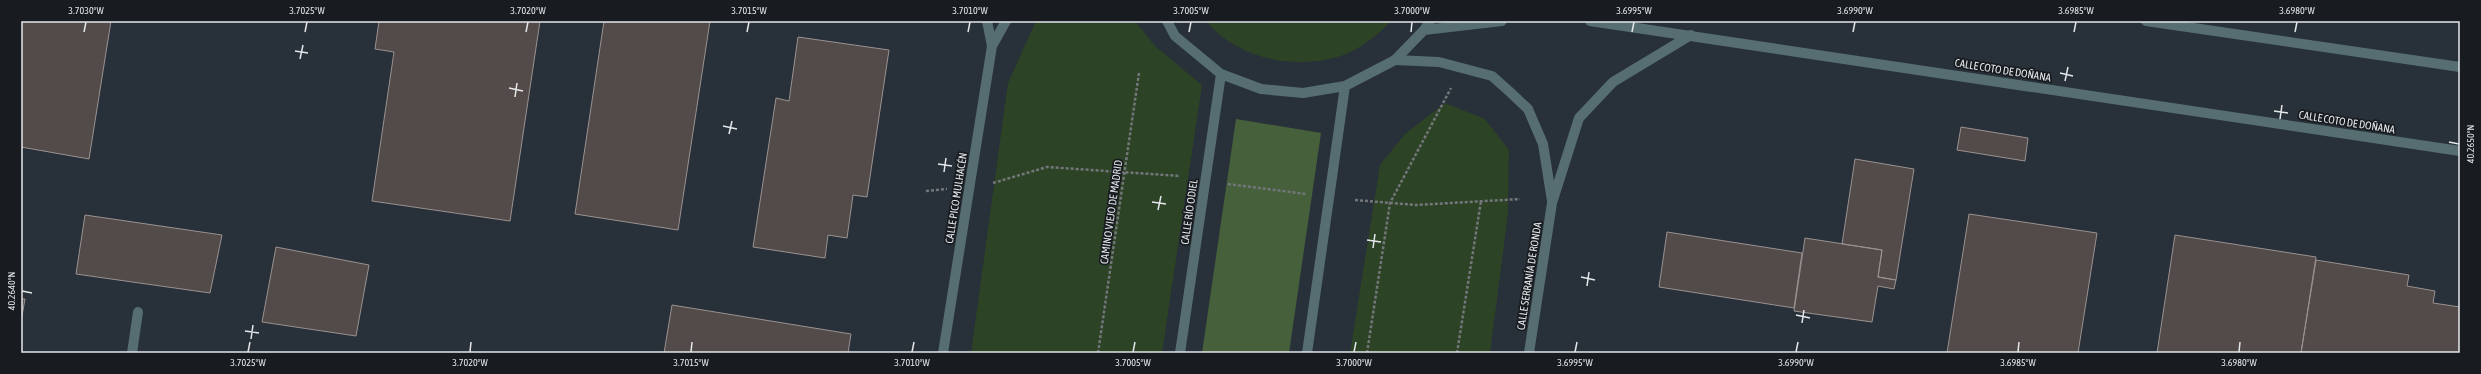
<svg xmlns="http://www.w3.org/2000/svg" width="2481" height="374" font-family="'Asap Condensed',sans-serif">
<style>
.built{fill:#283039}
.green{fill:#2d4325}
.forest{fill:#46603c}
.building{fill:#524b4a;stroke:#9a9291}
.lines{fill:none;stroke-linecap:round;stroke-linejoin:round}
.path{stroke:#73767a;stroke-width:2.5;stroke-dasharray:3 2;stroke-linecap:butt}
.service{stroke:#566e72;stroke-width:10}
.minor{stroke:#566e72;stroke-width:10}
.tertiary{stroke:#566e72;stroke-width:10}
.ticks{fill:none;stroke:#e4e7ea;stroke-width:1.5}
.labels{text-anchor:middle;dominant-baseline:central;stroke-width:3.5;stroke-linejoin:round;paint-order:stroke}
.street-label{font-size:11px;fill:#e4e7ea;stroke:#181c20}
.neatline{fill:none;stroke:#e4e7ea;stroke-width:1.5}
.ticks-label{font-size:10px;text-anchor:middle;fill:#e4e7ea}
</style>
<rect width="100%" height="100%" fill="#212529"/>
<path class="built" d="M21,21H2460V353H21Z"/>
<path class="green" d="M1036,21H1135L1155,46L1202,85L1162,353H971L1008,83Z
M1206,21H1391C1376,37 1356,53 1333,58C1289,69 1235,57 1206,21Z
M1445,103L1485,119L1509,150L1508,213L1490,353H1350L1380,165L1405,134Z"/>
<path class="forest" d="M1236,119L1321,133L1289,353H1202Z"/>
<path class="building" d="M21,21H111L89,159L21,147Z
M379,21H540L510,221L372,201L394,52L375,49Z
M604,21H710L678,230L575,214Z
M798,37L889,50L867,197L853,195L847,238L828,235L825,258L753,247L776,98L789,101Z
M1961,127L2028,138L2025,161L1957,150Z
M1855,159L1914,169L1896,280L1878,277L1882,250L1842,244Z
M1969,214L2097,233L2078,353H1947Z
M85,215L222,235L210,293L76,274Z
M1667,232L1802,253L1794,308L1659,287Z
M2175,235L2316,257L2301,353H2157Z
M1805,238L1882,250L1878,277L1896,280L1894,289L1878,286L1872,322L1794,311Z
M276,247L369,265L356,336L262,322Z
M2316,260L2409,275L2407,286L2435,291L2433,303L2460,307V353H2301Z
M21,299H25L21,321Z
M672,305L851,334L848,353H664Z"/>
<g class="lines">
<path class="path" d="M993,183L1047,167L1180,176
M1228,184L1306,194
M926,191L947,189
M1355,200L1416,205L1520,199
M1098,353L1139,73
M1367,353L1390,203L1451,88
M1457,353L1481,201"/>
<path class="service" d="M132,353L138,312"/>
<path class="minor" d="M987,21L992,46
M1395,60L1439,62L1492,76L1510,92L1528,109L1543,144L1552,201
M943,353L992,46L1006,21
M1529,353L1552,203L1579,118L1613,82L1691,35"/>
<path class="tertiary" d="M1167,21L1175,36L1221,74L1261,89L1303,93L1345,86L1395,60L1424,30L1430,21
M1590,21L2460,151
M2146,21L2460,67
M1424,30L1502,21
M1180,353L1221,74
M1307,353L1345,86"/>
</g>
<path class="ticks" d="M84,32L86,22M305,32L307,22M526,32L528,22M747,32L749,22M968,32L970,22M1189,32L1191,22M1411,32L1412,22M1632,32L1634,22M1853,32L1855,22M2074,32L2076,22M2295,32L2297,22M295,51L308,53M300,59L303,45M2060,73L2073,76M2065,81L2068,67M509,88L523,91M515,97L517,83M2274,111L2288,113M2280,119L2282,105M723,126L737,129M729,134L732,121M2449,142L2459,144M938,164L952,166M944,172L946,158M1152,202L1166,204M1158,210L1161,196M1367,240L1381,242M1373,248L1375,234M1581,277L1595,280M1587,286L1589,272M22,291L32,293M1796,315L1810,318M1802,323L1804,310M245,331L259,333M251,339L253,325M248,352L250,342M470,352L471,342M691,352L692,342M912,352L914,342M1133,352L1135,342M1354,352L1356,342M1575,352L1577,342M1796,352L1798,342M2018,352L2019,342M2239,352L2240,342"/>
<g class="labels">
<g class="street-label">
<text transform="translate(2003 70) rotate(9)">CALLE COTO DE DOÑANA</text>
<text transform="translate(2347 122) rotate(9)">CALLE COTO DE DOÑANA</text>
<text transform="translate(956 198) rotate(-81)">CALLE PICO MULHACÉN</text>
<text transform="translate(1111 212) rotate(-82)">CAMINO VIEJO DE MADRID</text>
<text transform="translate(1189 212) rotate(-82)">CALLE RÍO ODIEL</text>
<text transform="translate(1529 276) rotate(-81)">CALLE SERRANÍA DE RONDA</text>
</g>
</g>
<rect width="2481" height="374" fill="none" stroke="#181c20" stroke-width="44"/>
<rect x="22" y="22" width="2437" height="330" class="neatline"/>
<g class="ticks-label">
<text x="86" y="14">3.7030°W</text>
<text x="307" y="14">3.7025°W</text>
<text x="528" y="14">3.7020°W</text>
<text x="749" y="14">3.7015°W</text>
<text x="970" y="14">3.7010°W</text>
<text x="1191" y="14">3.7005°W</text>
<text x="1412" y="14">3.7000°W</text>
<text x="1634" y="14">3.6995°W</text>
<text x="1855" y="14">3.6990°W</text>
<text x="2076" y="14">3.6985°W</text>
<text x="2297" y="14">3.6980°W</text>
<text transform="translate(2470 144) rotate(-90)" y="4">40.2650°N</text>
<text transform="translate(11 291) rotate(-90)" y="4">40.2640°N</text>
<text x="248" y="366">3.7025°W</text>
<text x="470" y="366">3.7020°W</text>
<text x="691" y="366">3.7015°W</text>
<text x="912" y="366">3.7010°W</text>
<text x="1133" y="366">3.7005°W</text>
<text x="1354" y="366">3.7000°W</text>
<text x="1575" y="366">3.6995°W</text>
<text x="1796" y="366">3.6990°W</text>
<text x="2018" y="366">3.6985°W</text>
<text x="2239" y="366">3.6980°W</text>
</g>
</svg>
